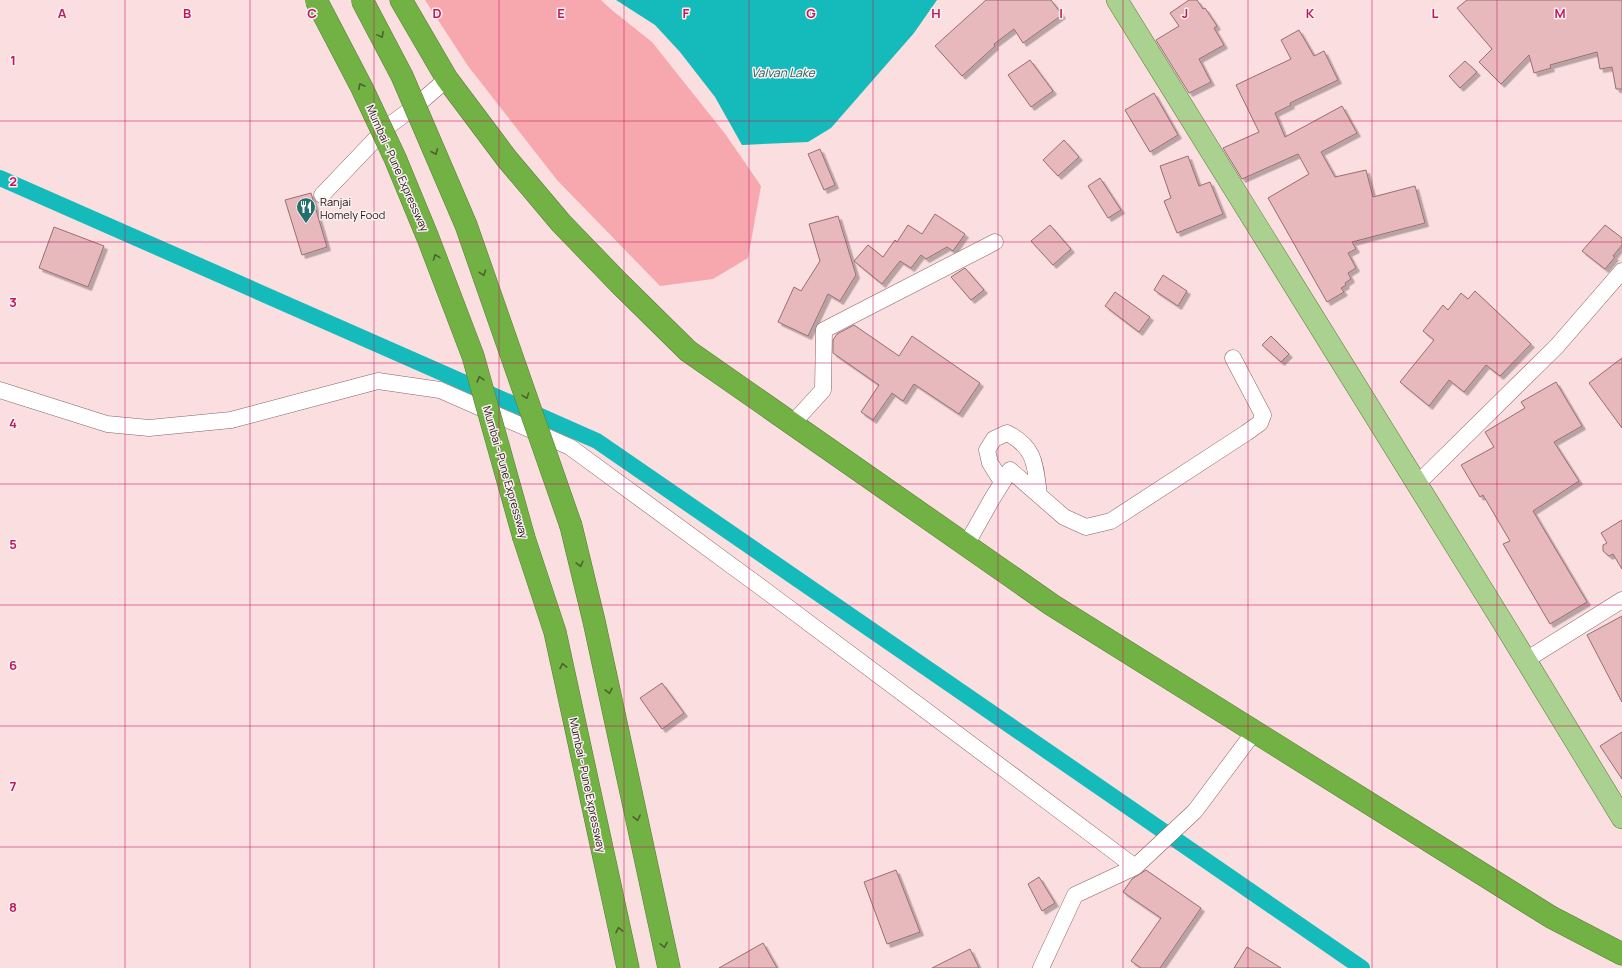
<svg xmlns="http://www.w3.org/2000/svg" width="1622" height="968" font-family="Manrope,sans-serif">
<style>
.green{fill:#f7a8ae}
.water{fill:#15bbba}
.lines{fill:none;stroke-linecap:round;stroke-linejoin:round}
.canal{stroke:#15bbba;stroke-width:16}
.building{fill:#e7b9bc;stroke:#976e71;filter:url(#shadow)}
.minor-casing{stroke:#8a6264;stroke-width:17}
.major-casing{stroke:#577b35;stroke-width:22}
.highway-casing{stroke:#577b35;stroke-width:23}
.minor{stroke:#fff;stroke-width:16}
.major{stroke:#aad18f;stroke-width:21}
.highway{stroke:#72b245;stroke-width:22}
.highway-bridge-casing{stroke:#577b35;stroke-width:23;stroke-linecap:butt}
.highway-bridge{stroke:#72b245;stroke-width:22}
.oneway{stroke:#4c632e}
.grid{fill:none;stroke:#c2185b;stroke-width:1;stroke-opacity:0.55}
.labels{text-anchor:middle;dominant-baseline:central;stroke-width:3;stroke-linejoin:round;paint-order:stroke}
.street-label{font-size:11px;fill:#251416;stroke:#faf0f1}
.poi-label{font-size:11px;fill:#251416;stroke:#faf0f1;text-anchor:start}
.water-label{font-size:12px;font-style:italic;fill:#276160;stroke:#faf0f1}
.grid-label{font-size:13px;text-anchor:middle;font-weight:bold;fill:#c2185b;stroke:#faf0f1;stroke-width:3;stroke-linejoin:round;paint-order:stroke}
</style>
<defs>
<filter id="shadow"><feDropShadow dx="3.5" dy="3.5" stdDeviation="0" flood-color="#0004"/></filter>
</defs>
<rect width="100%" height="100%" fill="#fbdedf"/>
<path class="green" d="M425,0H601L613,11L652,42L726,135L761,186L748,258L713,279L660,286L557,180L468,66Z"/>
<path class="water" d="M616,0H937L914,33L831,128L808,142L742,145L715,97L680,52L655,25Z"/>
<g class="lines">
<path class="canal" d="M0,178L597,441L1362,968"/>
</g>
<path class="building" d="M986,0H1051L1062,15L1023,43L1014,29L994,44L995,46L962,76L935,46Z
M1189,0H1197L1203,9L1205,8L1217,26L1214,28L1224,45L1199,59L1211,82L1189,93L1156,40L1179,26L1170,13Z
M1467,0H1622V89H1616L1612,67L1600,69L1597,52L1550,65L1551,68L1534,73L1529,55L1501,84L1479,62L1492,49L1457,8Z
M1299,30L1314,56L1324,51L1338,80L1290,103L1291,105L1275,113L1285,137L1342,106L1357,133L1321,152L1335,177L1366,170L1373,197L1415,186L1425,223L1352,242L1356,249L1348,253L1356,268L1348,273L1351,279L1345,283L1346,285L1341,288L1344,292L1327,302L1268,198L1309,174L1298,154L1242,179L1223,148L1259,132L1236,85L1291,59L1281,40Z
M1030,60L1053,91L1031,107L1008,75Z
M1465,61L1477,72L1460,88L1449,76Z
M1154,93L1178,135L1150,152L1125,110Z
M1064,140L1079,157L1058,176L1043,160Z
M820,149L835,185L824,190L808,154Z
M1188,156L1199,186L1210,182L1223,214L1177,233L1164,201L1171,198L1160,166Z
M1100,178L1121,210L1108,218L1088,186Z
M311,193L327,247L302,255L285,200Z
M935,214L965,234L953,251L947,247L926,259L921,255L911,268L900,261L882,284L854,261L868,245L883,257L895,240L897,242L908,225L922,234Z
M838,216L856,275L840,301L828,294L808,336L778,322L794,287L801,291L820,261L809,224Z
M1050,225L1071,249L1053,265L1031,241Z
M1605,225L1622,238V245L1613,256L1615,257L1605,269L1582,251Z
M54,227L104,246L88,287L39,268Z
M965,268L984,290L971,300L951,277Z
M1163,275L1187,291L1178,306L1154,290Z
M1475,291L1531,344L1500,376L1486,365L1464,392L1449,380L1429,406L1400,382L1434,340L1423,331L1443,305L1448,310L1461,293L1468,299Z
M1115,292L1150,317L1139,332L1105,306Z
M854,325L899,356L912,336L980,383L959,414L914,384L903,401L892,393L873,420L861,412L879,385L833,353V340L837,334Z
M1271,336L1289,354L1281,362L1262,345Z
M1622,358V428L1589,383Z
M1556,382L1582,426L1554,442L1579,481L1533,511L1587,602L1550,624L1503,544L1510,541L1483,495L1480,497L1461,465L1494,447L1485,432L1525,408L1521,402Z
M1622,520V569L1613,554L1609,556L1603,551V545L1607,543L1601,533Z
M1622,616V702L1587,635Z
M662,683L684,713L662,729L640,698Z
M1622,732V779L1600,746Z
M896,870L920,932L887,944L864,882Z
M1146,870L1201,908L1160,968H1141L1131,961L1161,918L1123,892L1132,879Z
M1039,877L1055,903L1042,911L1028,884Z
M763,943L777,968H719Z
M1247,947L1281,968H1234Z
M970,949L979,968H932Z"/>
<g class="lines">
<defs>
<path id="minor" d="M322,195L387,127L417,105L447,79
M0,390L107,424L149,428L231,420L378,381L440,390L570,447L762,588L1135,867
M792,424L823,390L824,330L995,242
M1002,482L990,463L987,450L994,439L1007,433C1036,448 1035,465 1039,495
M1417,484L1557,346L1622,271
M966,545L992,499L1010,470L1064,517L1086,527L1111,521L1246,433L1260,423L1263,415L1233,358
M1526,660L1622,600
M1041,968L1075,895L1135,867L1195,811L1254,732"/>
<path id="major" d="M1117,0L1502,621L1622,818"/>
<path id="highway" d="M401,0L447,79L507,159L561,223L619,283L688,351L1052,605L1551,917L1622,954
M571,526L594,621L669,968
M524,538L555,632L628,968"/>
</defs>
<use href="#minor" class="minor-casing"/>
<use href="#major" class="major-casing"/>
<use href="#highway" class="highway-casing"/>
<use href="#minor" class="minor"/>
<use href="#major" class="major"/>
<use href="#highway" class="highway"/>
<defs>
<path id="highway-bridge" d="M316,0L362,88L395,158L428,238L473,356L524,538
M362,0L402,76L466,225L571,526"/>
</defs>
<use href="#highway-bridge" class="highway-bridge-casing"/>
<use href="#highway-bridge" class="highway-bridge"/>
</g>
<defs><path id="oneway-chevron" d="M-2-3.5L2.5 0L-2 3.5" fill="none" stroke-width="1.6" stroke-linecap="round" stroke-linejoin="round"/></defs>
<g class="oneway">
<use href="#oneway-chevron" transform="translate(381 35) rotate(62)"/>
<use href="#oneway-chevron" transform="translate(361 86) rotate(-117)"/>
<use href="#oneway-chevron" transform="translate(435 152) rotate(67)"/>
<use href="#oneway-chevron" transform="translate(436 257) rotate(-111)"/>
<use href="#oneway-chevron" transform="translate(483 273) rotate(71)"/>
<use href="#oneway-chevron" transform="translate(480 379) rotate(-106)"/>
<use href="#oneway-chevron" transform="translate(526 396) rotate(71)"/>
<use href="#oneway-chevron" transform="translate(580 564) rotate(76)"/>
<use href="#oneway-chevron" transform="translate(563 666) rotate(-102)"/>
<use href="#oneway-chevron" transform="translate(609 691) rotate(78)"/>
<use href="#oneway-chevron" transform="translate(637 818) rotate(78)"/>
<use href="#oneway-chevron" transform="translate(619 930) rotate(-102)"/>
<use href="#oneway-chevron" transform="translate(664 945) rotate(78)"/>
</g>
<path class="grid" d="M125,0V968M250,0V968M374,0V968M499,0V968M624,0V968M749,0V968M873,0V968M998,0V968M1123,0V968M1248,0V968M1372,0V968M1497,0V968M0,121H1622M0,242H1622M0,363H1622M0,484H1622M0,605H1622M0,726H1622M0,847H1622"/>
<defs>
<symbol id="restaurant-pin" viewBox="-11 -11 22 30"><path d="M0 17L-7.5 6A9.5 9.5 0 1 1 7.5 6Z" fill="#246f6f" stroke="#faf0f1"/><path d="M-5-6h1v4h1v-4h1v4h1v-4h1v5L-1.5 .5V6h-2V.5L-5-1ZM5-6V6H3V1.5H1.5Q1.5-4 5-6Z" fill="#fff"/></symbol>
</defs>
<g fill-rule="evenodd">
<use href="#restaurant-pin" x="295" y="196" width="22" height="30"/>
</g>
<g class="labels">
<g class="street-label">
<text transform="translate(398 168) rotate(66)">Mumbai - Pune Expressway</text>
<text transform="translate(506 472) rotate(74)">Mumbai - Pune Expressway</text>
<text transform="translate(588 785) rotate(78)">Mumbai - Pune Expressway</text>
</g>
<g class="poi-label">
<text x="320" y="201">Ranjai<tspan x="320" dy="13">Homely Food</tspan></text>
</g>
<g class="water-label">
<text x="783" y="72">Valvan Lake</text>
</g>
</g>
<g class="grid-label">
<text x="62" y="18">A</text>
<text x="187" y="18">B</text>
<text x="312" y="18">C</text>
<text x="437" y="18">D</text>
<text x="561" y="18">E</text>
<text x="686" y="18">F</text>
<text x="811" y="18">G</text>
<text x="936" y="18">H</text>
<text x="1061" y="18">I</text>
<text x="1185" y="18">J</text>
<text x="1310" y="18">K</text>
<text x="1435" y="18">L</text>
<text x="1560" y="18">M</text>
<text x="13" y="65">1</text>
<text x="13" y="186">2</text>
<text x="13" y="307">3</text>
<text x="13" y="428">4</text>
<text x="13" y="549">5</text>
<text x="13" y="670">6</text>
<text x="13" y="791">7</text>
<text x="13" y="912">8</text>
</g>
</svg>
